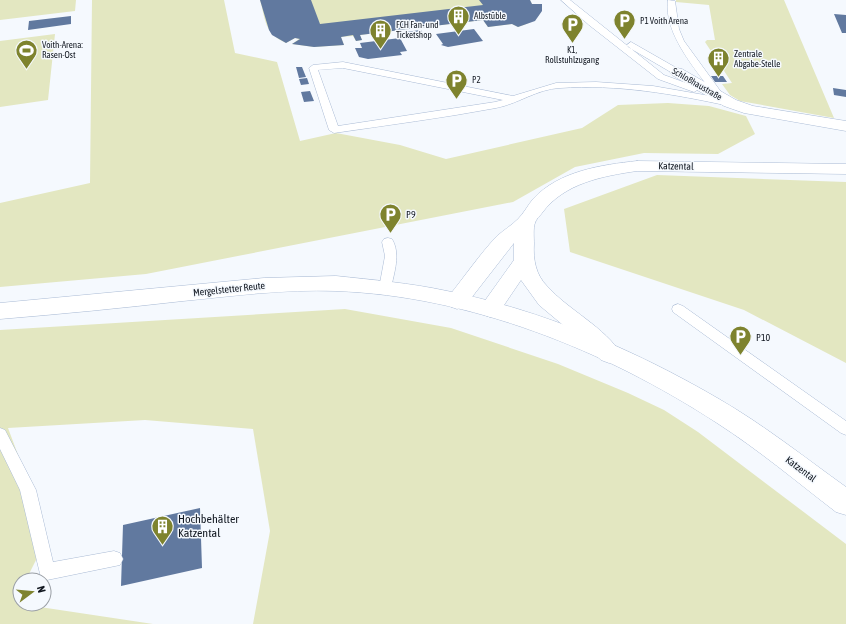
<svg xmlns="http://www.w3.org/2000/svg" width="846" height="624" font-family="'Asap Condensed',sans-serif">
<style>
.green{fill:#e3e7c1}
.building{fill:#61799f}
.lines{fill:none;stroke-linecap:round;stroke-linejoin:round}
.lane-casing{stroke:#aabbd5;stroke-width:1}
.street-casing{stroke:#aabbd5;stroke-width:1}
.secondary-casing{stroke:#aabbd5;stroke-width:1}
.lane{fill:#fff;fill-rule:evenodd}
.street{fill:#fff;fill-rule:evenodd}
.secondary{fill:#fff;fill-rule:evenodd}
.labels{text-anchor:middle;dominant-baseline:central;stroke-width:3;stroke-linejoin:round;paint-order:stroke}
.far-poi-label{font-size:9px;fill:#111720;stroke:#f5f9fe;text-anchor:start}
.far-street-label{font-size:9px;fill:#111720;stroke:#f5f9fe}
.street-label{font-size:10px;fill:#111720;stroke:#f5f9fe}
.poi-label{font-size:10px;fill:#111720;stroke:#f5f9fe;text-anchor:start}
.near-poi-label{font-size:12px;fill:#111720;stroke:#f5f9fe;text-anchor:start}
</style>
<rect width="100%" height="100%" fill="#f5f9fe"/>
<path class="green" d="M0,0H76L75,11L0,20Z
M92,0H224L235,53L277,62L300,141L336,133L400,145L446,159L582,128L618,105L668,103L709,106L746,116L755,134L718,154L644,153L575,167L513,202L146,274L0,287V203L90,183Z
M260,0H530L532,4H542C542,19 530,23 518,27L512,24L488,27L483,20L360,35L362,40L356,41L353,36L341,37L344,45L314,47L292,44L299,39L295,38L286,43C264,33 266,21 260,0Z
M676,0H784L834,118L740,101L730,95L722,84L732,83L705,42L707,40H715L709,5L676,2Z
M55,34L48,100L0,107V41Z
M657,175L846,182V363L744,310L570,252L564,209Z
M345,309L451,328L558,364L628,393L664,410L698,432L846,544V624H253L270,531L253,429L145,420L8,428L30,487L44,544L26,580H20V592L15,602L20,604L153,624H0V330Z"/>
<path class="building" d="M260,0H311L320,24L483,5L479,0H530L532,4H542V11L535,21L518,27L512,24L488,27L483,20L360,35L362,40L356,41L353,35L341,37L344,45L314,47L292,44L300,39L295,38L286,43L272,35L269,30Z
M834,14L846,15V33H842Z
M71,16V24L28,30L29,21Z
M474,29L483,41L448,47L441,45L443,44L436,34Z
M421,30L424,35L407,37L404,32Z
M400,38L407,51L400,52L402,55L368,59L359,57L355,48H362L360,43Z
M296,67H302L306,77L299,78Z
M711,76H723L727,82H715Z
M307,78L309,84L301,85L299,79Z
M833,88L846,90V97L834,95Z
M310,91L314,101L304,102L301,92Z
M200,508L202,568L121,586L123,525Z"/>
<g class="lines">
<defs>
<path id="lane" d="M561,0H570L664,75L697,87L699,89L694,92L658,79L589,25Z
M668,0L675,1L679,29L684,41L724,96L725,99L732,101L734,103L732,105L729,106C674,94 617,84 560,88C537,89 518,104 496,108C443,118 388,125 334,133L329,130L309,68L313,65L343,62L513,96L556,83L596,82L653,86L716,97C697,71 663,34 668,0ZM343,68L503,100L495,102L338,126L318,70Z
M631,42L680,70L681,72L677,75L674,74L628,47L627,45Z
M388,238L392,239C401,254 394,273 391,288L389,291L385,292L381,291L379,288L385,256L382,242L384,239Z
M678,304L683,306L846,421V435L841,433L673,312L672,309L673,306Z
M0,428L5,430L36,490L53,562L114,551L120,553L123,559L120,565L47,580L41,578L20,490L0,449Z"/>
<path id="street" d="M677,68L682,69L736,100L753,106L846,121V131L744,113L724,106L672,75L670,72L672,69Z
M637,161L846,164V174L637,171C603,176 564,183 542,213C540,216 536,219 535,223C533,228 534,238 534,244C533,260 536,275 547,286C567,309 606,328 621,354L617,360L609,363L601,360L575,335L539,305L521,280L498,314L490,317L482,314L479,309L514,260V243L465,306L457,309L449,306L446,301L449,296C465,276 480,254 497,236C504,230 512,225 518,219C524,213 528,205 533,199C559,171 601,165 637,161Z"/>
<path id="secondary" d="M336,276C373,280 410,283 447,291C542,310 635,350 719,399C764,425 804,457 846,487V515L836,512C797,482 759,450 717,423C605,350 470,296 336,291C284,289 234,296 183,301C122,308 61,314 0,319V303L264,278Z"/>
</defs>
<use href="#lane" class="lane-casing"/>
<use href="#street" class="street-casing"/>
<use href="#secondary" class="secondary-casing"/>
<use href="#lane" class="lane"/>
<use href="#street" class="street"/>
<use href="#secondary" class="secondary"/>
</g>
<defs>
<symbol id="building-pin" viewBox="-11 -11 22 30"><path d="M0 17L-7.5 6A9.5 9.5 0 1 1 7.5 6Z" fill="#7e832e" stroke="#f5f9fe"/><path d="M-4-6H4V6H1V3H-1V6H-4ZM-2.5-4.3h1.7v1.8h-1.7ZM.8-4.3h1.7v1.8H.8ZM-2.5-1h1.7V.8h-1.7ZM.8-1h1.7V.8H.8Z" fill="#fff"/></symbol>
<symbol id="parking-pin" viewBox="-11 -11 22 30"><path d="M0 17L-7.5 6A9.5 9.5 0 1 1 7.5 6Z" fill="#7e832e" stroke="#f5f9fe"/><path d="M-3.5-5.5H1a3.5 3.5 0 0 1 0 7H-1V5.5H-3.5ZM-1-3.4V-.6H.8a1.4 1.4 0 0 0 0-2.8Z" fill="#fff"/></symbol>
<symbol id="stadium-pin" viewBox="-11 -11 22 30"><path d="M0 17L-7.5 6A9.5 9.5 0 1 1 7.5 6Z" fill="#7e832e" stroke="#f5f9fe"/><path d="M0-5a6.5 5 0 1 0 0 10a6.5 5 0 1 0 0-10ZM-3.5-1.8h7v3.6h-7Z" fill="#fff"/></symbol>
</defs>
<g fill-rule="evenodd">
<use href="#building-pin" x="446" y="4" width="25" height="34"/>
<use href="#parking-pin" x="612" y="8" width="25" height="34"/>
<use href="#parking-pin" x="560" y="12" width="25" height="34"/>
<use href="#building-pin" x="368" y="18" width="25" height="34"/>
<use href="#stadium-pin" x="14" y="38" width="25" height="34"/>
<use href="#building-pin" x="706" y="46" width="25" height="34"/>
<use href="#parking-pin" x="444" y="68" width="25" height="34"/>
<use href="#parking-pin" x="378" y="202" width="25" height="34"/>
<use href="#parking-pin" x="728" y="324" width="25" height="34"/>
<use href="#building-pin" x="150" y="514" width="25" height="34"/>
</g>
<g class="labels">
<g class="far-poi-label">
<text x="474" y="16">Albstüble</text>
<text x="640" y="21">P1 Voith Arena</text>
<text x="396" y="25">FCH Fan- und<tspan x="396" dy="10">Ticketshop</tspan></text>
<text x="42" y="45">Voith-Arena:<tspan x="42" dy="10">Rasen-Ost</tspan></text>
<text x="572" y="50" text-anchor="middle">K1,<tspan x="572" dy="10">Rollstuhlzugang</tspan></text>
<text x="734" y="54">Zentrale<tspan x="734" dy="10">Abgabe-Stelle</tspan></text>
<text x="472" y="80">P2</text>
</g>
<g class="far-street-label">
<text transform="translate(697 84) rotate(30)">Schloßhaustraße</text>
</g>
<g class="street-label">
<text transform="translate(676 166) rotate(1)">Katzental</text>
<text transform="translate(229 289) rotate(-6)">Mergelstetter Reute</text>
<text transform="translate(801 469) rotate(37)">Katzental</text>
</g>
<g class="poi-label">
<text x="406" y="214">P9</text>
<text x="756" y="337">P10</text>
</g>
<g class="near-poi-label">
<text x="178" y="519">Hochbehälter<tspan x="178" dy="14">Katzental</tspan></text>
</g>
</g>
<g transform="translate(32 592) rotate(74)"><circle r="19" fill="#f5f9fe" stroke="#9a9fa5"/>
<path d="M0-3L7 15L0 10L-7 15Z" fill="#7e832e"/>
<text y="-6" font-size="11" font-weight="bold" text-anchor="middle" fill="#111720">N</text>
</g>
</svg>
